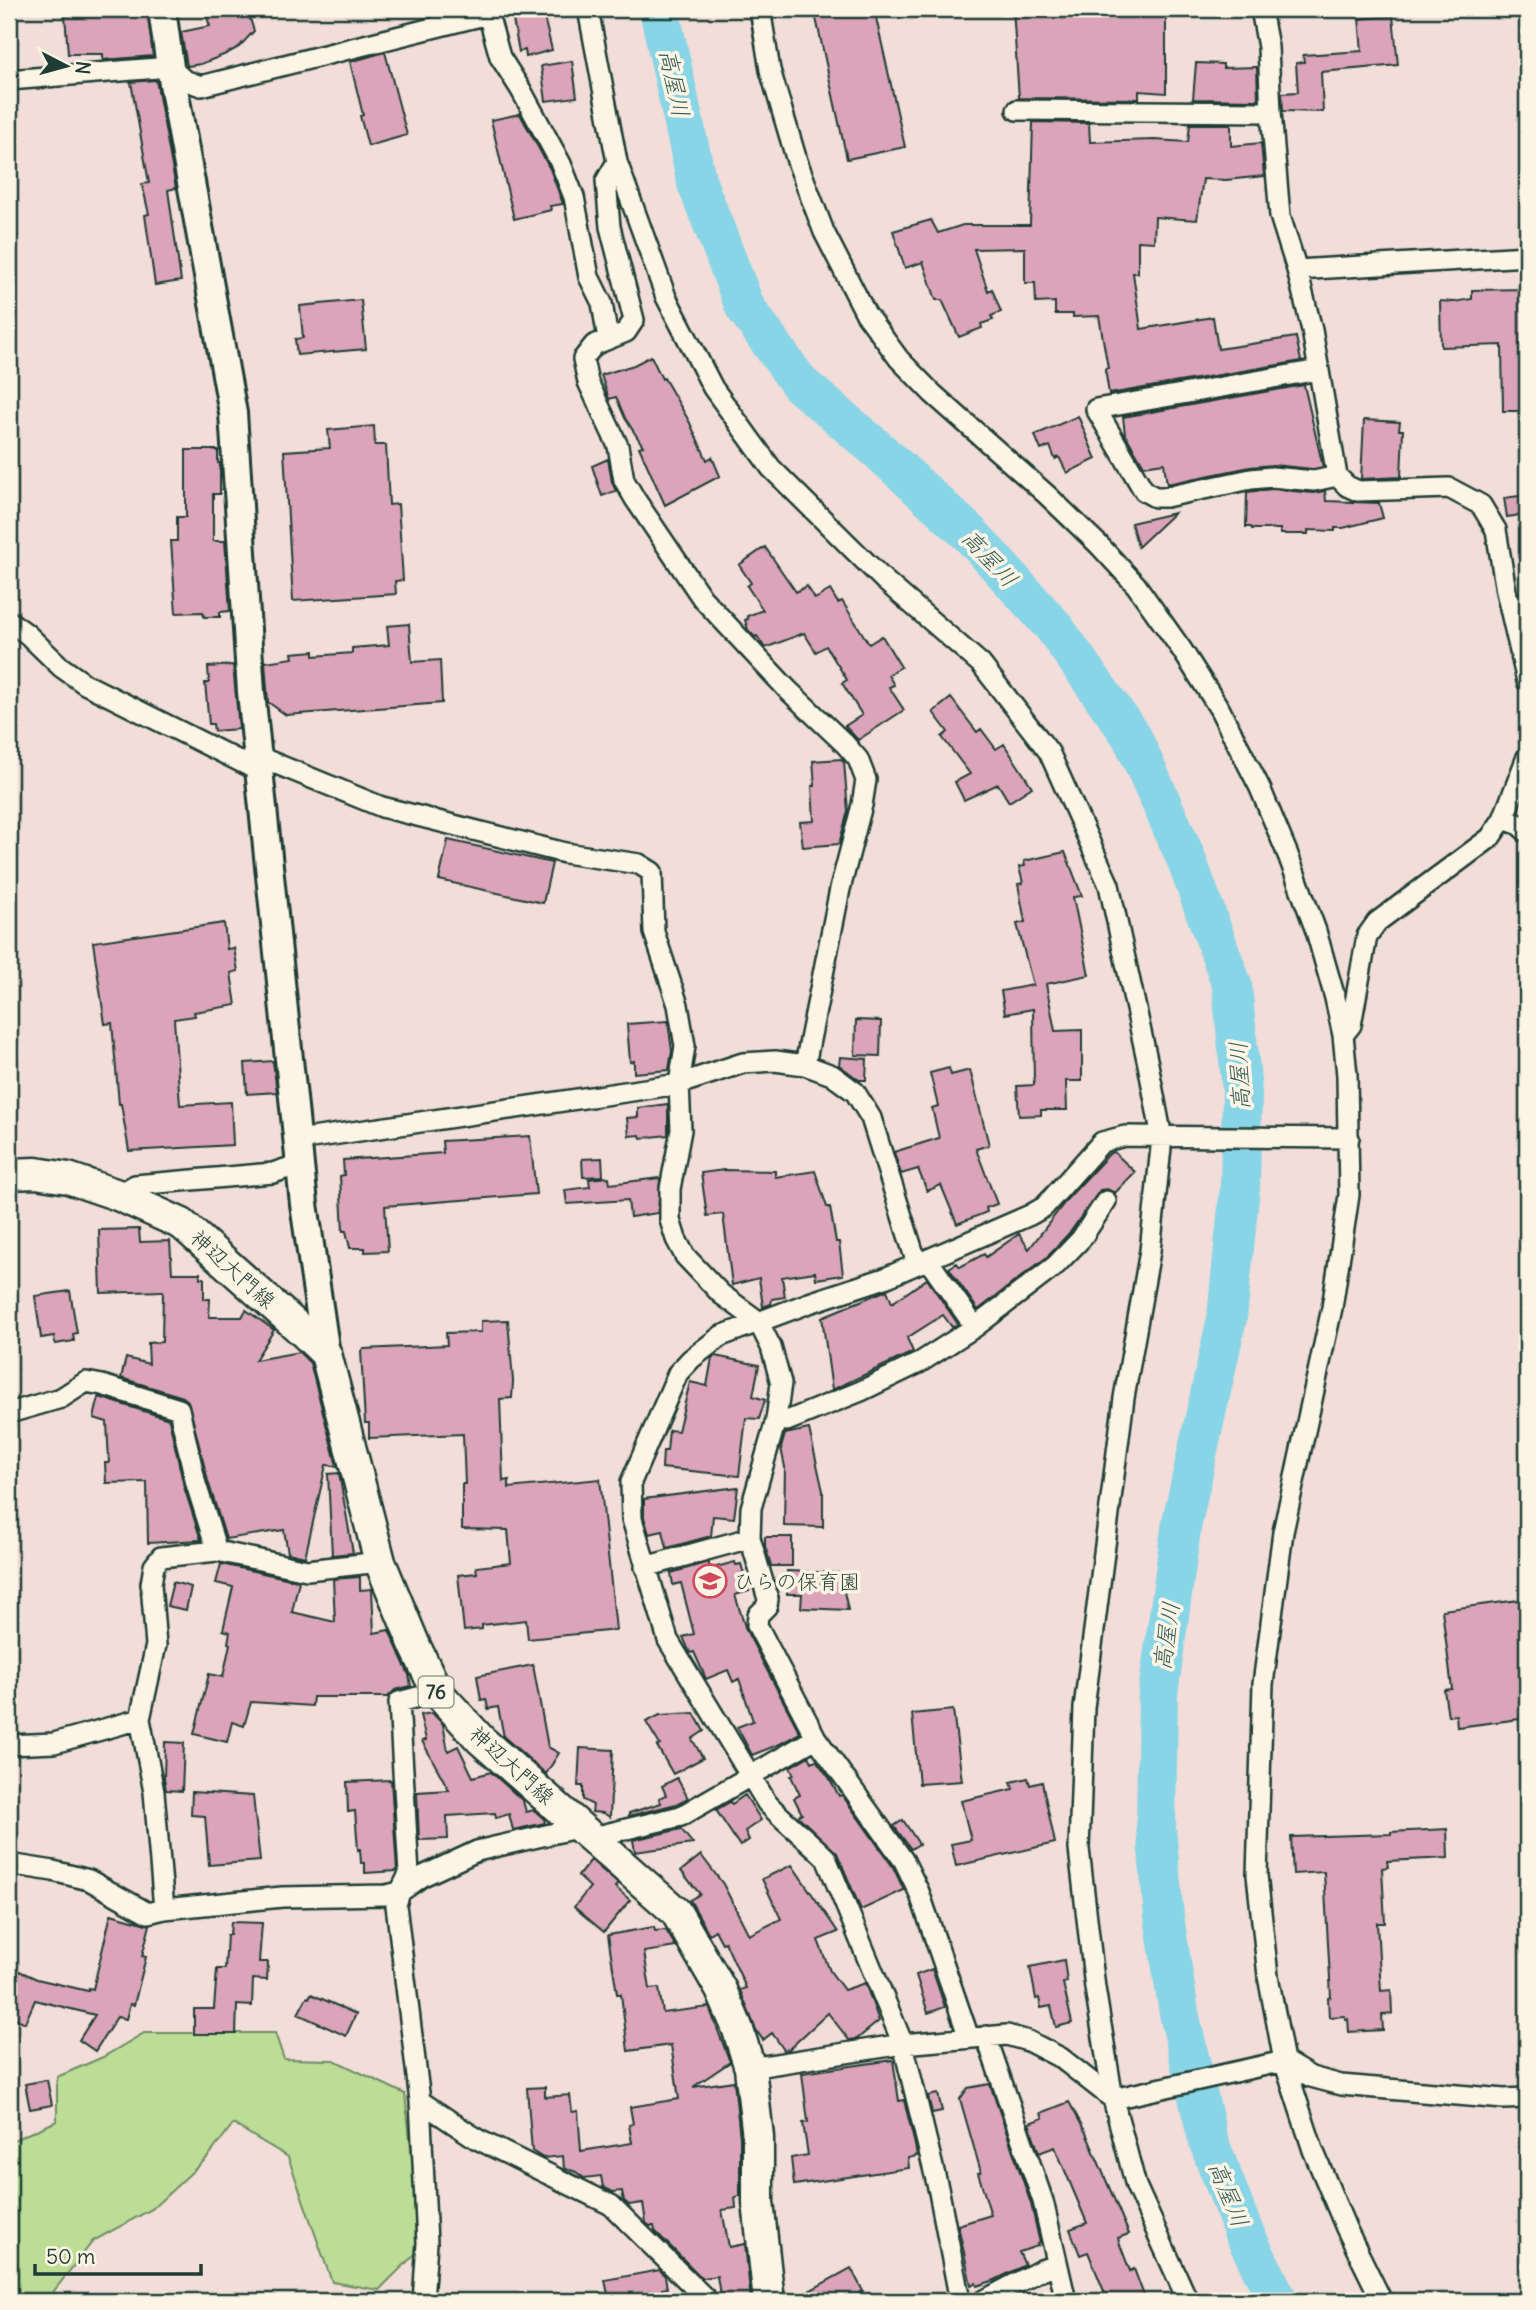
<svg xmlns="http://www.w3.org/2000/svg" width="1536" height="2310" font-family="Delius,'Klee One',sans-serif">
<style>
.green{fill:#bbdd96;stroke:#6d8d65;stroke-width:2}
.lines{fill:none;stroke-linecap:round;stroke-linejoin:round}
.river{stroke:#88d5e7;stroke-width:40}
.building{fill:#dca4b9;stroke:#1f3d34;stroke-width:2}
.street-casing{stroke:#1f3d34;stroke-width:24}
.secondary-casing{stroke:#1f3d34;stroke-width:32}
.primary-casing{stroke:#1f3d34;stroke-width:35}
.street{stroke:#fcf5e5;stroke-width:19}
.secondary{stroke:#fcf5e5;stroke-width:26}
.primary{stroke:#fcf5e5;stroke-width:30}
.labels{text-anchor:middle;dominant-baseline:central;stroke-width:7;stroke-linejoin:round;paint-order:stroke}
.shield{fill:#fcf5e5;stroke:#617469;stroke-width:2}
.shield-label{font-size:19px;font-weight:bold;fill:#1f3d34}
.street-label{font-size:21px;fill:#1f3d34;stroke:#fcf5e5}
.poi-label{font-size:21px;fill:#1f3d34;stroke:#fcf5e5;text-anchor:start}
.water-label{font-size:23px;font-style:italic;fill:#345b58;stroke:#fcf5e5}
</style>
<rect width="100%" height="100%" fill="#f2ddd8"/>
<filter id="ink" filterUnits="userSpaceOnUse"><feTurbulence type="fractalNoise" baseFrequency=".0143" numOctaves="2"/><feDisplacementMap in="SourceGraphic" scale="14" xChannelSelector="R" yChannelSelector="G"/><feConvolveMatrix kernelMatrix="1 2 1 2 8 2 1 2 1" color-interpolation-filters="sRGB"/></filter>
<g filter="url(#ink)">
<path class="green" d="M144,2033H275L284,2059L334,2060L405,2094L422,2247L379,2290L332,2282L288,2157L233,2124L207,2158L152,2209L93,2241L46,2301H9V2142L57,2121V2077L103,2057Z"/>
<g class="lines">
<path class="river" d="M659,9L697,183L745,307L800,384L876,448L970,534L1053,626L1132,737L1185,856L1232,985L1242,1092L1240,1187L1227,1318L1182,1522L1158,1694L1156,1828L1164,1917L1179,2013L1208,2140L1243,2231L1278,2301"/>
</g>
<path class="building" d="M70,9H147L153,56L103,60V54H68L65,15L70,16Z
M204,9H247L254,31L239,47L226,54L201,64L187,66L181,32L210,26Z
M511,9H542L552,50L526,57L525,50L519,52Z
M814,9H874L905,147L847,159Z
M1013,9H1166V93L1139,91V99L1019,98Z
M1393,16L1398,65L1321,72L1323,112L1283,111L1282,93L1298,92L1296,63L1304,62L1303,55L1362,51L1359,19Z
M385,52L407,135L368,146L360,116L363,115L350,62Z
M572,61L577,97L546,101L541,66Z
M1196,63L1223,64V68L1257,67L1258,100L1193,99Z
M156,80L176,188L168,190L181,281L155,285L145,215L149,214L142,184L149,183L131,82Z
M520,114L550,169L563,204L550,206L551,210L514,219L491,120Z
M1033,122L1089,123L1090,142L1154,140L1188,142L1190,124H1231V146L1261,143L1264,176L1226,180L1203,179L1197,220L1155,217L1154,242L1138,241V273H1133L1141,329L1213,317L1218,349L1296,337L1301,361L1109,394L1105,369L1108,368L1099,316L1073,317V314H1055V302L1036,303L1035,283H1025V248L974,249L988,291L992,289L1001,312L991,316L993,320L981,324L982,328L959,337L942,300H936L923,262L905,268L893,231L931,220L938,233L963,225H1030Z
M1527,289V411H1503L1502,345L1441,347L1440,301L1454,302L1472,299V290Z
M361,300L366,349L297,355L295,339L303,338L300,306Z
M651,356L662,379L664,378L689,421L707,460L712,457L720,476L665,505L639,447L643,446L625,418L616,397L609,399L601,375L634,365Z
M1304,385L1323,467L1313,469L1273,465L1250,467L1167,484L1164,463L1144,466L1125,434L1123,417Z
M1078,416L1096,459L1067,473L1059,457L1055,459L1050,446L1041,450L1035,435Z
M1364,420L1400,422L1399,430H1403L1401,477L1361,479Z
M374,426L375,445H386L389,505L398,504L403,580L395,581L396,594L293,601L284,451L330,448L328,430Z
M186,450H218V463H220V494H213V541H225L230,611L220,612V617H204L203,612L176,613L171,541H177V517H186Z
M608,459L612,482L616,491L602,496L592,466Z
M1272,489L1313,493L1325,491L1326,501L1379,503L1383,518L1343,528H1335V531L1308,530V534H1280V529H1252L1251,527H1246L1247,492Z
M1527,495V514L1507,517L1504,498Z
M1174,513L1138,547L1131,523Z
M765,547L796,592L807,586L815,599L830,590L838,603L842,601L869,644L882,636L901,667L888,675L894,685L889,687L904,710L858,740L845,726L862,715L842,683L847,680L826,646L816,652L804,633L765,648L757,636L755,637L748,630L745,620L748,619L747,616L763,610L747,586L751,583L739,565Z
M409,624L412,662L440,660L442,703L286,715L268,702L265,662L293,658L292,653L314,651V656L352,653V648L389,645L387,626Z
M233,665L239,729L214,731L213,724H209L205,683H209L208,667Z
M951,698L977,732L981,729L996,749L1004,744L1032,787L1009,802L998,784L964,800L955,782L970,774L942,737L948,732L933,712Z
M841,759L844,762L848,811L839,844L803,847L800,822L814,821L812,786H815L813,761Z
M448,840L552,863L543,903L439,880Z
M1065,852L1082,896L1073,897L1089,975L1046,984L1055,1031L1082,1030V1081H1066L1067,1110H1041V1115L1019,1116L1017,1086L1034,1085L1033,1009L1005,1014L1001,991L1033,985L1017,924L1025,922L1018,884L1023,883L1019,867L1025,866L1024,861Z
M224,923L227,949L234,948L238,971L231,973L236,1005L194,1012L195,1016L174,1019L180,1105L231,1102L233,1145L129,1151L121,1104H119L112,1023L105,1024L93,942Z
M856,1020L881,1021L880,1056L855,1055Z
M668,1021L672,1051L669,1070L634,1073V1061L630,1062L627,1024Z
M840,1057L867,1059L866,1080H859L839,1065Z
M273,1061L277,1092L247,1094L245,1063Z
M949,1068L951,1075L970,1070L989,1145L976,1149L997,1204L986,1208L987,1212L957,1224L941,1185L927,1191L918,1169L901,1174L894,1152L939,1138L932,1108L938,1106L930,1073Z
M668,1104V1135L641,1138L640,1135L629,1136L627,1118L638,1117V1108Z
M530,1136L536,1194L385,1206L388,1251L365,1252V1248H350L346,1231H343L340,1176L344,1175L343,1160L443,1153L442,1141Z
M1114,1152L1135,1172L1115,1193L1107,1189L1100,1190L1071,1231L1047,1257L978,1310L949,1268L957,1263L960,1267L984,1254L986,1257L1019,1234L1029,1249L1068,1198L1110,1153Z
M602,1158L603,1176L583,1177L582,1159Z
M724,1170L775,1171V1177L815,1171L827,1207H830L836,1242H839L843,1275L816,1279L815,1272L782,1277L785,1297L772,1299L771,1304L763,1307L759,1278L732,1285L723,1214L707,1216L701,1173Z
M609,1177L610,1184L660,1178L658,1213L630,1217L628,1200L567,1204L565,1190L590,1187L589,1179Z
M139,1229L140,1242L170,1241L172,1273H200V1278H204V1299H210L209,1317H242L246,1310L274,1330L255,1360L299,1352L310,1363L337,1466L326,1465L305,1557L288,1553L284,1530L226,1539L208,1481L188,1401L183,1397L121,1378L126,1358L149,1364L148,1343L162,1342L163,1291L101,1293L99,1230Z
M927,1279L958,1324L952,1327L943,1315L907,1338L913,1352L832,1390L822,1317L887,1290L892,1303Z
M70,1291L77,1333L73,1334L74,1341L55,1344L54,1336L41,1338L35,1296Z
M508,1320L513,1381L512,1398L500,1399L503,1481L509,1480V1488L600,1479L616,1630L528,1639L526,1620L482,1625V1629L464,1631L458,1575L477,1573L476,1567L511,1563L508,1530L462,1529V1484H465L463,1434L369,1438V1423H365L361,1351L364,1349L447,1345L446,1333L481,1332V1321Z
M715,1356L759,1365L753,1396L765,1400L759,1419L746,1418L739,1476L662,1468L663,1451H667L669,1430L678,1431L690,1382L707,1386L712,1358Z
M99,1397L169,1419L184,1487L201,1540L148,1543L147,1482L106,1483L105,1463H109L107,1422L94,1418Z
M809,1429L823,1491V1527L784,1526L785,1467L781,1448L785,1434Z
M339,1473L353,1553L332,1555L328,1474Z
M738,1487L734,1518L713,1516L711,1536L667,1548L663,1531L649,1534L644,1517V1499Z
M765,1537H792V1566H771L765,1546Z
M709,1562V1569L735,1562L736,1565L741,1564L749,1591L735,1595L746,1630L800,1733L780,1744L752,1755L737,1727L753,1721L739,1679L733,1682L728,1670L706,1679L694,1652L690,1653L683,1637L694,1634L681,1583L673,1585L671,1573Z
M221,1564L299,1581L292,1612L335,1622L333,1579L360,1577V1590L372,1589L374,1633L389,1630L409,1675L411,1686L395,1690L388,1697H313L312,1706L251,1702L244,1726L232,1722L227,1742L194,1734L209,1674L223,1677L230,1644L228,1643L230,1632L223,1630L233,1587L216,1583Z
M787,1571L840,1573L848,1610L801,1608L802,1594H787Z
M173,1582L191,1587L186,1610L167,1606Z
M1527,1599V1718L1457,1727L1456,1715L1448,1716L1444,1690L1452,1689L1442,1610Z
M533,1665L548,1747L559,1753L546,1774L504,1737L498,1707L488,1709L486,1699L481,1700L477,1676Z
M953,1710L962,1781L919,1784L912,1714Z
M432,1713L443,1724L448,1751L458,1746L473,1777L491,1772L523,1801L526,1812L534,1810L544,1819L545,1823L513,1830L509,1814L496,1818L495,1813L447,1816L448,1839L419,1840L417,1792L449,1790L422,1741L426,1740L420,1715Z
M694,1713L704,1731L692,1739L703,1758L673,1774L657,1746L660,1745L646,1722L660,1715Z
M165,1742L184,1743L182,1791L166,1790L164,1779Z
M580,1748L613,1750L610,1817L603,1813L592,1812L593,1805L583,1800V1786H578Z
M809,1756L812,1762L816,1760L830,1779L839,1796L842,1795L893,1867L904,1890L861,1910L837,1853L798,1816L802,1814L794,1798L800,1795L791,1776L794,1775L790,1767Z
M677,1778L688,1798L676,1804L629,1816V1813L661,1803L659,1798L666,1795L662,1786Z
M1028,1778L1030,1785L1042,1782L1055,1843L956,1866L951,1844L971,1840L961,1801L1013,1789L1011,1782Z
M391,1780L397,1871L365,1873V1863H361L360,1849L358,1850L355,1811L348,1812L347,1782Z
M192,1792L253,1796L260,1861L209,1865L205,1816L191,1815Z
M745,1795L761,1820L745,1831L749,1840L740,1846L716,1810L730,1802L732,1804Z
M903,1820L919,1844L911,1849L894,1826Z
M681,1829L693,1844L635,1852L633,1840Z
M1447,1829L1448,1858L1387,1861L1388,1867L1382,1868L1385,1923H1377L1381,1991L1391,1990L1392,2014L1382,2015L1383,2030L1349,2032L1348,2019H1345V2016L1329,2017L1328,1998L1331,1997L1324,1872L1293,1874L1291,1837L1391,1834V1832Z
M701,1855L723,1884L749,1935L781,1919L762,1879L792,1865L838,1932L818,1940L830,1971L844,1990L865,1983L879,2021L857,2039L849,2040L828,2013L789,2049L784,2050L772,2033L763,2040L756,2030L740,1990L746,1988L725,1942L722,1943L715,1930L709,1934L690,1900L700,1894L681,1871Z
M591,1860L618,1884L615,1887L630,1900L604,1932L574,1907L590,1887L578,1876Z
M111,1914L150,1925L142,1956L146,1957L134,2005L130,2004L126,2019L117,2017L95,2051L79,2040L95,2015L35,2000L25,2023L9,2015V1978L13,1968L37,1979L88,1991L89,1988L93,1989Z
M231,1922L262,1923L259,1962H268L267,1980L253,1979L252,2006L237,2005L236,2034H194V2009H214L217,1969H225L227,1935H230Z
M654,1927L655,1931L666,1930L676,1947L644,1952L650,1989L659,1988L663,2013L709,2007L730,2062L693,2087L734,2081L740,2138V2196L735,2197L736,2208L722,2210L729,2247L745,2244L751,2301H721L717,2276L702,2278L655,2231L654,2226H650L646,2223L643,2203L629,2205L624,2201L622,2191L613,2192L603,2187L601,2176L584,2178L576,2172L564,2168L563,2156L543,2158L532,2151L527,2088L545,2087V2097L570,2095L572,2112L578,2111L581,2151L632,2143L629,2125L633,2124L630,2107L679,2099L671,2045L628,2051L621,1994H617L608,1935Z
M1064,1960L1067,1982L1063,1983L1072,2023L1056,2027L1051,2006L1041,2008L1039,1998L1036,1999L1030,1967Z
M932,1969L945,2007L928,2013L916,1975Z
M311,1994L356,2014L346,2036L298,2014L307,1997L309,1998Z
M893,2060L899,2101L904,2100L915,2145L917,2156L908,2158L909,2168L794,2185L791,2158L808,2155L803,2123L808,2122L802,2073Z
M47,2080L52,2105L30,2109L25,2084Z
M990,2084L1031,2204L1040,2243L1037,2244L1038,2246L1019,2252L1025,2265L995,2280L977,2286L976,2283L971,2285L958,2225L991,2215L978,2173L981,2172L960,2099L968,2088Z
M938,2094L942,2111L932,2113L928,2096Z
M1069,2102L1086,2133L1129,2234L1118,2238L1119,2242L1130,2271L1134,2269L1146,2301H1108L1088,2252L1080,2255L1070,2229L1087,2223L1055,2147L1039,2153L1029,2123L1043,2118L1041,2113Z
M851,2268L863,2291L845,2301H791Z
M660,2270L665,2276L667,2288L662,2289L663,2301H627V2296L609,2299L605,2280Z"/>
<g class="lines">
<defs>
<path id="street" d="M588,9L617,162L666,297L713,388L771,468L884,580L981,664L1049,752L1109,885L1148,1064L1162,1138L1150,1251L1124,1398L1084,1708L1079,1849L1095,1988L1113,2099L1136,2186L1188,2301
M760,9L770,70L797,161L824,232L866,314L899,359L932,393L1047,495L1099,545L1136,585L1182,650L1219,708L1260,788L1288,855L1316,931L1335,998L1343,1035L1347,1075L1349,1195L1332,1308L1283,1532L1263,1684L1257,1875L1268,1976L1284,2061L1313,2150L1346,2228L1382,2301
M1261,9L1268,47L1271,112L1280,216L1297,270L1312,330L1337,476L1347,486L1358,491L1449,488L1481,505L1496,530L1506,591L1527,681
M9,80L170,67L184,80L201,86L488,14L500,57L521,90L561,164L574,197L589,277L602,303L608,339
M1017,110L1271,112
M617,162L606,181L610,227L634,320L626,332L594,345L583,359L588,382L618,446L624,480L635,499L702,598L788,690L845,744L858,759L866,780L862,805L840,889L805,1065
M1297,270L1527,256
M1319,370L1096,409L1144,491L1155,497H1166L1251,479L1272,477L1314,481L1337,476
M1509,605L1527,604
M9,621L27,634L61,667L85,684L259,771
M257,756L382,807L565,853L639,864L652,872L654,932L678,1005L685,1046L679,1084L681,1130L670,1189V1220L676,1239L685,1256L721,1294L758,1321L771,1347L781,1383L776,1420L751,1508L750,1538L768,1599L767,1606L758,1615L757,1625L816,1738L904,1861L919,1892L969,2038
M1503,819L1518,824L1527,832
M1343,1035L1351,1025L1367,936L1377,922L1490,838L1503,819L1527,757
M298,1140L679,1084L743,1063L775,1061L805,1065L832,1075L855,1092L871,1118L917,1264
M118,1195L135,1185L273,1173L300,1164
M928,1260L975,1327
M9,1413L61,1398L86,1382L102,1385L179,1409L196,1484L217,1551
M776,1420L787,1421L861,1391L919,1363L975,1327L1055,1266L1081,1239L1106,1201
M645,1567L750,1538
M437,1692L399,1702L409,1874L400,1892L423,1876L477,1851L581,1827
M9,1745L54,1743L140,1719
M593,1837L681,1816L816,1738
M9,1864L53,1871L89,1880L148,1913L164,1909L282,1897L386,1895L400,1892
M400,1892L396,1905L420,2101L427,2243L423,2301
M164,1909L154,1792L140,1719L156,1645L151,1584L154,1566L161,1557L217,1551L307,1570L380,1562
M986,2036L1043,2201L1066,2301
M750,2068L903,2044L1007,2035L1028,2041L1061,2058L1113,2099L1284,2061L1311,2077L1341,2085L1504,2099L1527,2098
M420,2101L477,2139L611,2205L708,2301
M960,2301L939,2192L903,2044L826,1858C807,1839 786,1823 767,1803L668,1640L632,1519L631,1482L678,1373L691,1359L721,1336L809,1303L885,1278L1030,1215L1044,1207L1102,1142L1125,1136L1349,1138
M983,2301L1041,2270L1057,2265"/>
<path id="secondary" d="M162,9L170,67L233,413L251,692L304,1204L326,1354"/>
<path id="primary" d="M9,1174L36,1173L68,1178L118,1195L182,1224L301,1330L326,1354L380,1562L415,1646L437,1692L481,1740L676,1912L721,1990L737,2027L750,2068L758,2137V2202L769,2301"/>
</defs>
<use href="#street" class="street-casing"/>
<use href="#secondary" class="secondary-casing"/>
<use href="#primary" class="primary-casing"/>
<use href="#street" class="street"/>
<use href="#secondary" class="secondary"/>
<use href="#primary" class="primary"/>
</g>
</g>
<defs>
<symbol id="school-ring" viewBox="-11 -11 22 22"><circle r="9.5" fill="#fcf5e5" stroke="#d1495b" stroke-width="1.5"/><path d="M0-5L7-2L0 1L-7-2ZM-4 1L0 2.5L4 1V4Q0 6-4 4Z" fill="#d1495b"/></symbol>
</defs>
<g fill-rule="evenodd">
<use href="#school-ring" x="691" y="1562" width="38" height="38"/>
</g>
<g class="labels">
<rect class="shield" x="418.5" y="1676.5" width="35" height="31" rx="5"/>
<g class="shield-label">
<text x="436" y="1692">76</text>
</g>
<g class="street-label">
<text transform="translate(233 1269) rotate(42)">神辺大門線</text>
<text transform="translate(512 1765) rotate(42)">神辺大門線</text>
</g>
<g class="poi-label">
<text x="734" y="1581">ひらの保育園</text>
</g>
<g class="water-label">
<text transform="translate(675 83) rotate(78)">高屋川</text>
<text transform="translate(990 558) rotate(47)">高屋川</text>
<text transform="translate(1239 1076) rotate(-93)">高屋川</text>
<text transform="translate(1166 1636) rotate(-82)">高屋川</text>
<text transform="translate(1229 2194) rotate(68)">高屋川</text>
</g>
</g>
<rect width="1536" height="2310" fill="none" stroke="#fcf5e5" stroke-width="35"/>
<rect x="18" y="18" width="1501" height="2275" fill="none" stroke="#1f3d34" stroke-width="2.5" filter="url(#ink)"/>
<g transform="translate(66 66) rotate(96)" stroke="#fcf5e5" stroke-width="5" paint-order="stroke">
<path d="M0-5L12 26L0 18L-12 26Z" fill="#1f3d34"/>
<text y="-10" font-size="19" font-weight="bold" text-anchor="middle" fill="#1f3d34">N</text>
</g>
<path d="M35 2264v10h166v-10" fill="none" stroke="#1f3d34" stroke-width="3.5"/>
<text x="46" y="2264" font-size="21" fill="#1f3d34" stroke="#fcf5e5" stroke-width="5" paint-order="stroke">50 m</text>
</svg>
